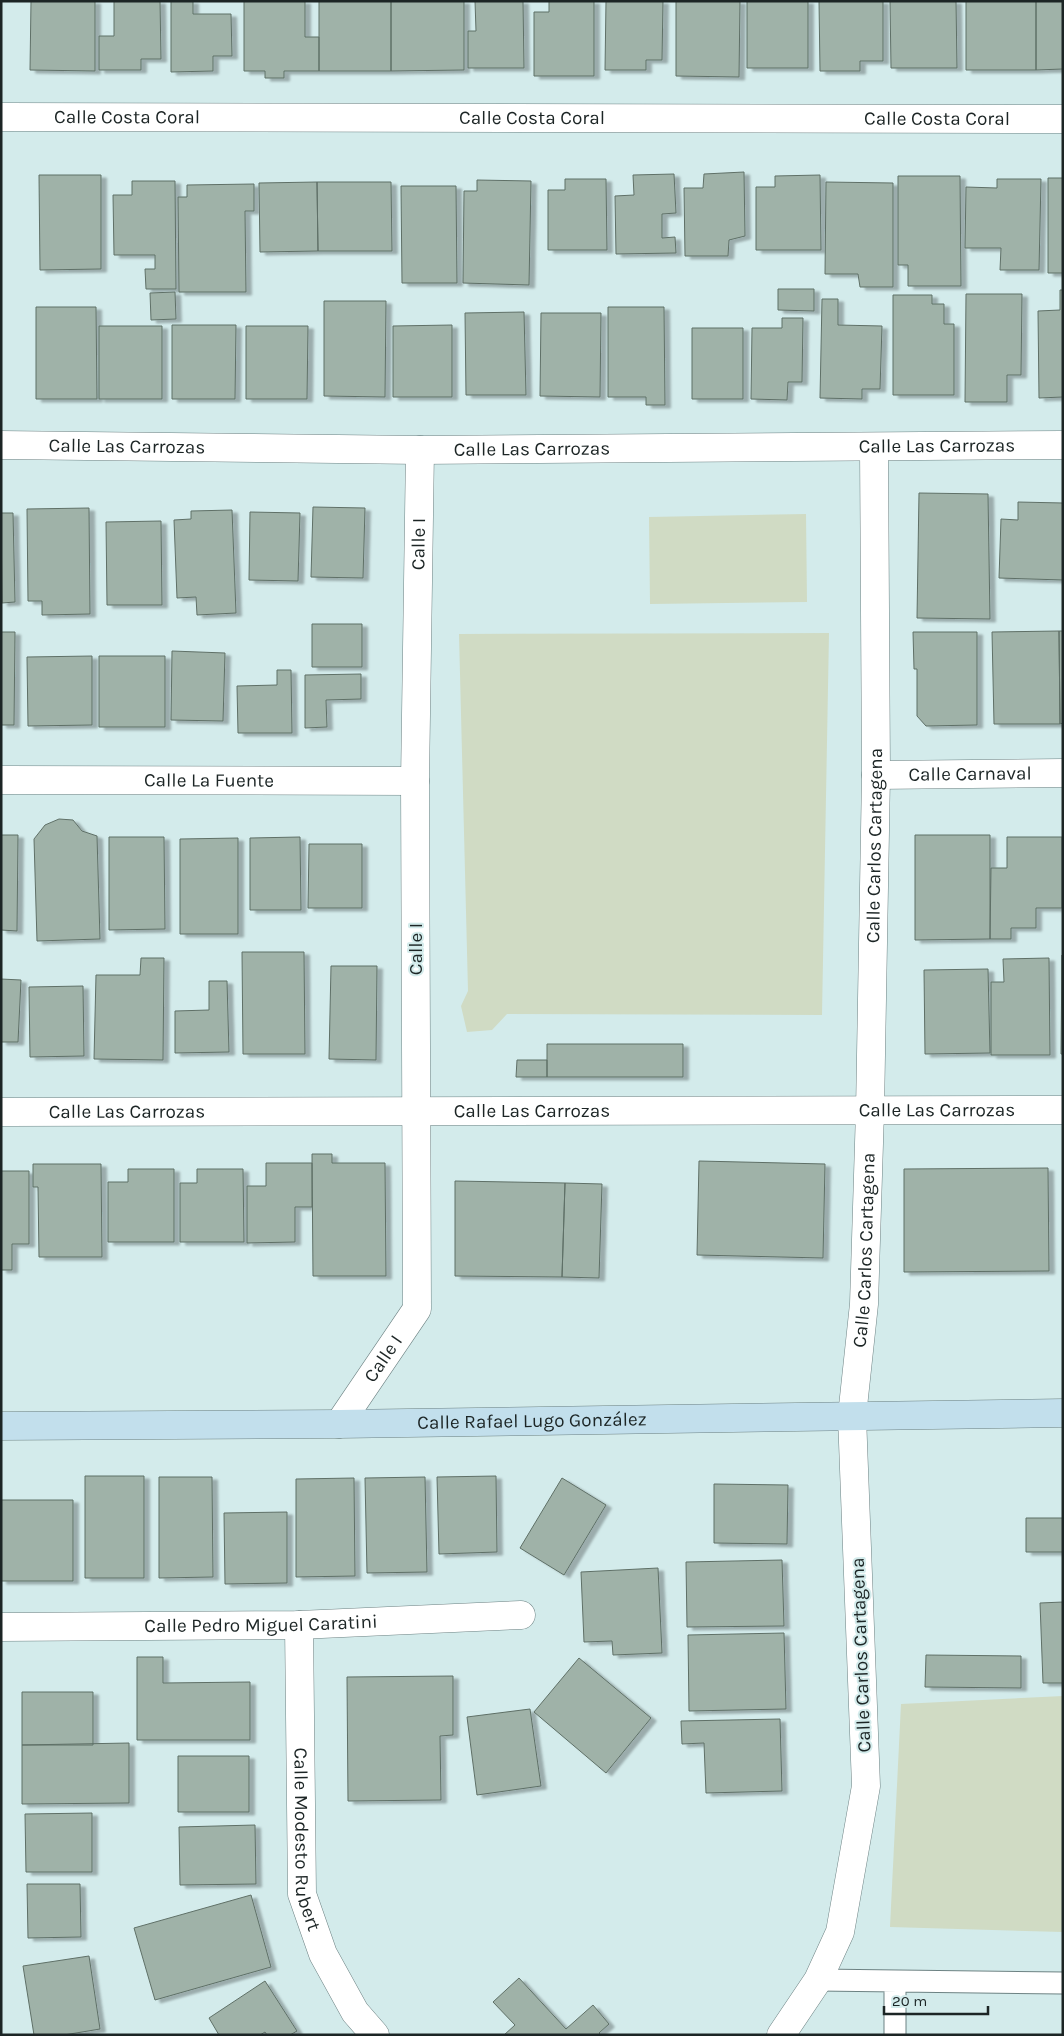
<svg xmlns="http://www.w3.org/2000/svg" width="1064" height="2036" font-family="Karla,sans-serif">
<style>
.green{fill:#d0dbc4}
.building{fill:#9fb2a8;stroke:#5f7067;filter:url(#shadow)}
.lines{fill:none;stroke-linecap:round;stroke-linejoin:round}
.lane-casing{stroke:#6d8283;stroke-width:23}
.street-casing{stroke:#6d8283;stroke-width:29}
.secondary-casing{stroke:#6d8283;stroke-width:29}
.lane{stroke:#fff;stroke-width:21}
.street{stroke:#fff;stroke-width:28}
.secondary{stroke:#c2dfec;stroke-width:28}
.labels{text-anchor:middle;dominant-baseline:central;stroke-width:4;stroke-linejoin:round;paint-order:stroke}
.street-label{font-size:19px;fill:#1c2525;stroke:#d3ebeb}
</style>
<defs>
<filter id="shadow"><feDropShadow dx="5.5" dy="3" stdDeviation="1" flood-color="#0004"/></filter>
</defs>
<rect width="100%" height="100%" fill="#d3ebeb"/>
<path class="green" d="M806,514L807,602L650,604L649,517Z
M829,633L822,1015L507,1014L492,1030L467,1032L461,1006L468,991L459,634Z
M1063,1696V1932L890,1927L901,1704Z"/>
<path class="building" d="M31,1H95V71L30,70Z
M114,1H160L161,59H141V70H99V36H114Z
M171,1H193V14H231L232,56H213V71L171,72Z
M244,1H305V37H319V71H284V78H265V71H244Z
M319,1H391V71H319Z
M391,1H464V70L391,71Z
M475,1H523L524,68H468V31H476Z
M549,1H594V76H534V12H549Z
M606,1H663L662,60H646V70H605Z
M676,1H740L739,77L676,76Z
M747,1H808V68H747Z
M819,1H883V61H860V71H820Z
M890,1H956L957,68H891Z
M966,1H1036V70H966Z
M1036,1H1063V69L1036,70Z
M744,172L745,236L729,240L728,256H685L684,188H703L704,174Z
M674,174L676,213L662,214V238L675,237L676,253L616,254L615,196L634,195L633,175Z
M39,175H101V269L40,270Z
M820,175L821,250H756V187H775V176Z
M898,176H960L961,286H908V265H898Z
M1048,178H1063V273H1048Z
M565,179H606L607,250H548V190H565Z
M997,179H1041L1039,270H1000L1001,248H965L966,187L997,188Z
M477,180L531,181L529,285L463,283L464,191H477Z
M132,181H175L176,289H146L145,269H155V255H114L113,195H132Z
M317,182L318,251L260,252L259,183Z
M317,182H391L392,251H318Z
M826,182L893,183V287H860L858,274H825Z
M254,184V211H245L246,292H179L178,197H187V185Z
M401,186H456L457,283H402Z
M778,289H814V311L778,310Z
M1060,290H1063V397L1039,398L1038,311L1060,310Z
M175,292L176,319L151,320L150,293Z
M966,294H1022L1021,375H1007V402H965Z
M893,295H932V304H944V324H954V395H893Z
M822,299H838V325L882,326L880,389H862V399L820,398Z
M324,301H386L385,397L324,396Z
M36,307H96L97,399H36Z
M608,307H664L665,405H646V397H608Z
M524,312L526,395H466L465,313Z
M541,313H601L600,397L540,396Z
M782,318H803L802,382H788L787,400L751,399L752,328H782Z
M172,325H236L235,399H172Z
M452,325V397H393V326Z
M99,326H162V399H99Z
M246,326H308L307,399H246Z
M692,328H743V399H692Z
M919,493L988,494L990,619L917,618Z
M1018,502L1063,503V580L999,578L1001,519L1018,520Z
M313,507L365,508L363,578L311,577Z
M89,508L90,614L42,615V601H28L27,509Z
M232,510L236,613L197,615L196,597L177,598L174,520L191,519V511Z
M250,512L300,513L298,581L249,580Z
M1,513H13L15,602L2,603Z
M161,521L162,605H107L106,522Z
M312,624H362V667H312Z
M1059,631L1060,724H994L992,632Z
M1059,631H1063V723L1060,724Z
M1,632H15L14,725H1Z
M913,632H977V725L926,726L917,716V669H914Z
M172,651L225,653L223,721L171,720Z
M92,656V725L28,726L27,657Z
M99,656H165V727H99Z
M277,670H291L292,733H238L237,686L277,685Z
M361,674V699L326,700L327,727L305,728V675Z
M59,819L73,820L82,831L97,836L100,939L37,941L34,839L45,825Z
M1,835H18L17,931L1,930Z
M915,835H990V939L915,940Z
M109,837H164L165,929L109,930Z
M300,837L301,910H250V838Z
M1007,837H1062V908H1036V928H1011V939H990L991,868H1007Z
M238,838V934H180V839Z
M309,844H362V908H308Z
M242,952H304L305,1054H243Z
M1062,955L1063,1054H1061Z
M141,958H164L163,1060L94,1059L96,975H140Z
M1049,958L1050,1055H991V982H1004L1003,959Z
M331,966H377L376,1060L329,1059Z
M988,969L990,1053L925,1054L924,970Z
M1,979L21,980L18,1042H1Z
M209,981H227L229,1052L175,1053V1011L209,1010Z
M83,986L84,1056L30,1057L29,987Z
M547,1044H683V1077H547Z
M517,1060H547V1077H516Z
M312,1154H332V1163H385L386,1276H313Z
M699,1161L825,1164L823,1258L697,1255Z
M266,1163H312V1207H295V1242L247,1243V1186H266Z
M33,1164H101L102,1257H39L38,1187H33Z
M1048,1168L1049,1271L904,1272V1169Z
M128,1169H174V1242H108V1182H128Z
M197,1169H243L244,1242H180V1183H197Z
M1,1171H29V1244H12V1270H1Z
M455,1181L565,1183L562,1277L455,1276Z
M565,1183L602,1184L599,1278L562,1277Z
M85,1476H144V1578H85Z
M496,1476L497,1552L439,1554L437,1477Z
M159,1477H212L213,1577L159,1578Z
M425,1477L427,1572L367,1573L365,1478Z
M354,1478L355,1576L296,1577V1479Z
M562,1478L606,1505L564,1575L520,1548Z
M714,1484L788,1485L787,1544L714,1543Z
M1,1500H73V1581H1Z
M287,1512V1583L225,1584L224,1513Z
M1026,1518H1063V1552H1026Z
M782,1560L784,1626L687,1627L686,1562Z
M658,1568L662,1653L613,1655L612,1641L584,1642L581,1572Z
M1063,1602V1683H1043L1040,1603Z
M784,1633L786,1709L689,1711L688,1635Z
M926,1655L1021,1656V1688L925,1687Z
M137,1657H163V1683L250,1682V1740H137Z
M579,1658L651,1718L606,1773L534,1712Z
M453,1676V1735L440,1736L441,1800L348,1801L347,1677Z
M22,1692H93V1745H22Z
M530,1709L541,1786L477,1795L467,1717Z
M780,1719L782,1791L706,1793L704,1743L682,1744L681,1721Z
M129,1743V1803L22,1804V1745Z
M178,1756H249V1812H178Z
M92,1813V1872H26L25,1814Z
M255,1825L256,1884L180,1885L179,1827Z
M27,1884H80L81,1937L28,1938Z
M251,1895L271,1967L155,2000L134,1928Z
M89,1956L100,2029L64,2035H34L23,1966Z
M519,1978L566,2029L593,2005L609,2024L599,2033L601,2035H504L515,2025L493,2002Z
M265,1981L297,2031L290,2035H267L265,2032L260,2035H219L209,2018Z"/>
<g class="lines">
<defs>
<path id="lane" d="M818,1980L1063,1983
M895,2035V1981"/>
<g id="street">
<path id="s1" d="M1,117L1063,119"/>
<path id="s2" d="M1,445L420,450L1063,445"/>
<path id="s3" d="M876,775L1063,773"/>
<path id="s4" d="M1,780L415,781"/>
<path id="s5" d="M1,1112L1063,1110"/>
<path id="s6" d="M339,1424L417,1309L415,781L420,450"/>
<path id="s7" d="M299,1625L302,1894L323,1954L355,2012L375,2035"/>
<path id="s8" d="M1,1627L299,1625L521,1615"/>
<path id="s9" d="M781,2035L818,1980L840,1932L866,1786L852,1416L864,1304L870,1111L876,775L874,448"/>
</g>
<g id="secondary">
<path id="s10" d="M1,1426L339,1424L1063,1413"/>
</g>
</defs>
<use href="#lane" class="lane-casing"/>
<use href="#street" class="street-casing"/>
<use href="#secondary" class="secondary-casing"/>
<use href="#lane" class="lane"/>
<use href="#street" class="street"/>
<use href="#secondary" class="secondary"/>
</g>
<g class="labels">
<g class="street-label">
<text stroke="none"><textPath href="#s1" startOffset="126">Calle Costa Coral</textPath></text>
<text stroke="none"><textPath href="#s1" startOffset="531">Calle Costa Coral</textPath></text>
<text stroke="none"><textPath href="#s1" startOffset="936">Calle Costa Coral</textPath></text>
<text stroke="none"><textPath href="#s2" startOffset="126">Calle Las Carrozas</textPath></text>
<text stroke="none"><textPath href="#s2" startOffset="936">Calle Las Carrozas</textPath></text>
<text stroke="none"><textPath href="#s2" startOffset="531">Calle Las Carrozas</textPath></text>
<text stroke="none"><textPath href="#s6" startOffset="904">Calle I</textPath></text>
<text stroke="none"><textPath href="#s3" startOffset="94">Calle Carnaval</textPath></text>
<text stroke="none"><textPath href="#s4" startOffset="208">Calle La Fuente</textPath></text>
<text stroke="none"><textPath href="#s9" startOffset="1209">Calle Carlos Cartagena</textPath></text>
<text transform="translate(416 949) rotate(-90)">Calle I</text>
<text stroke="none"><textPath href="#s5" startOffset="936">Calle Las Carrozas</textPath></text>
<text stroke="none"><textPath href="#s5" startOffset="531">Calle Las Carrozas</textPath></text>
<text stroke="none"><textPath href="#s5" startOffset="126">Calle Las Carrozas</textPath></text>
<text stroke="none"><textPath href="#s9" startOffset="804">Calle Carlos Cartagena</textPath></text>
<text stroke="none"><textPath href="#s6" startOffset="79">Calle I</textPath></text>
<text stroke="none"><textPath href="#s10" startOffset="531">Calle Rafael Lugo González</textPath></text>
<text stroke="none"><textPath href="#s8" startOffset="260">Calle Pedro Miguel Caratini</textPath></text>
<text transform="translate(861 1655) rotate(-92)">Calle Carlos Cartagena</text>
<text stroke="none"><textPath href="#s7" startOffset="215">Calle Modesto Rubert</textPath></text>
</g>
</g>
<rect width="1064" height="2036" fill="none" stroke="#1c2525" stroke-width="5"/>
<path d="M884 2006v8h104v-8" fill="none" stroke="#1c2525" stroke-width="2.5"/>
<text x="892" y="2006" font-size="15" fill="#1c2525" stroke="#d3ebeb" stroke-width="4" paint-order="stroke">20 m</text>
</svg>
